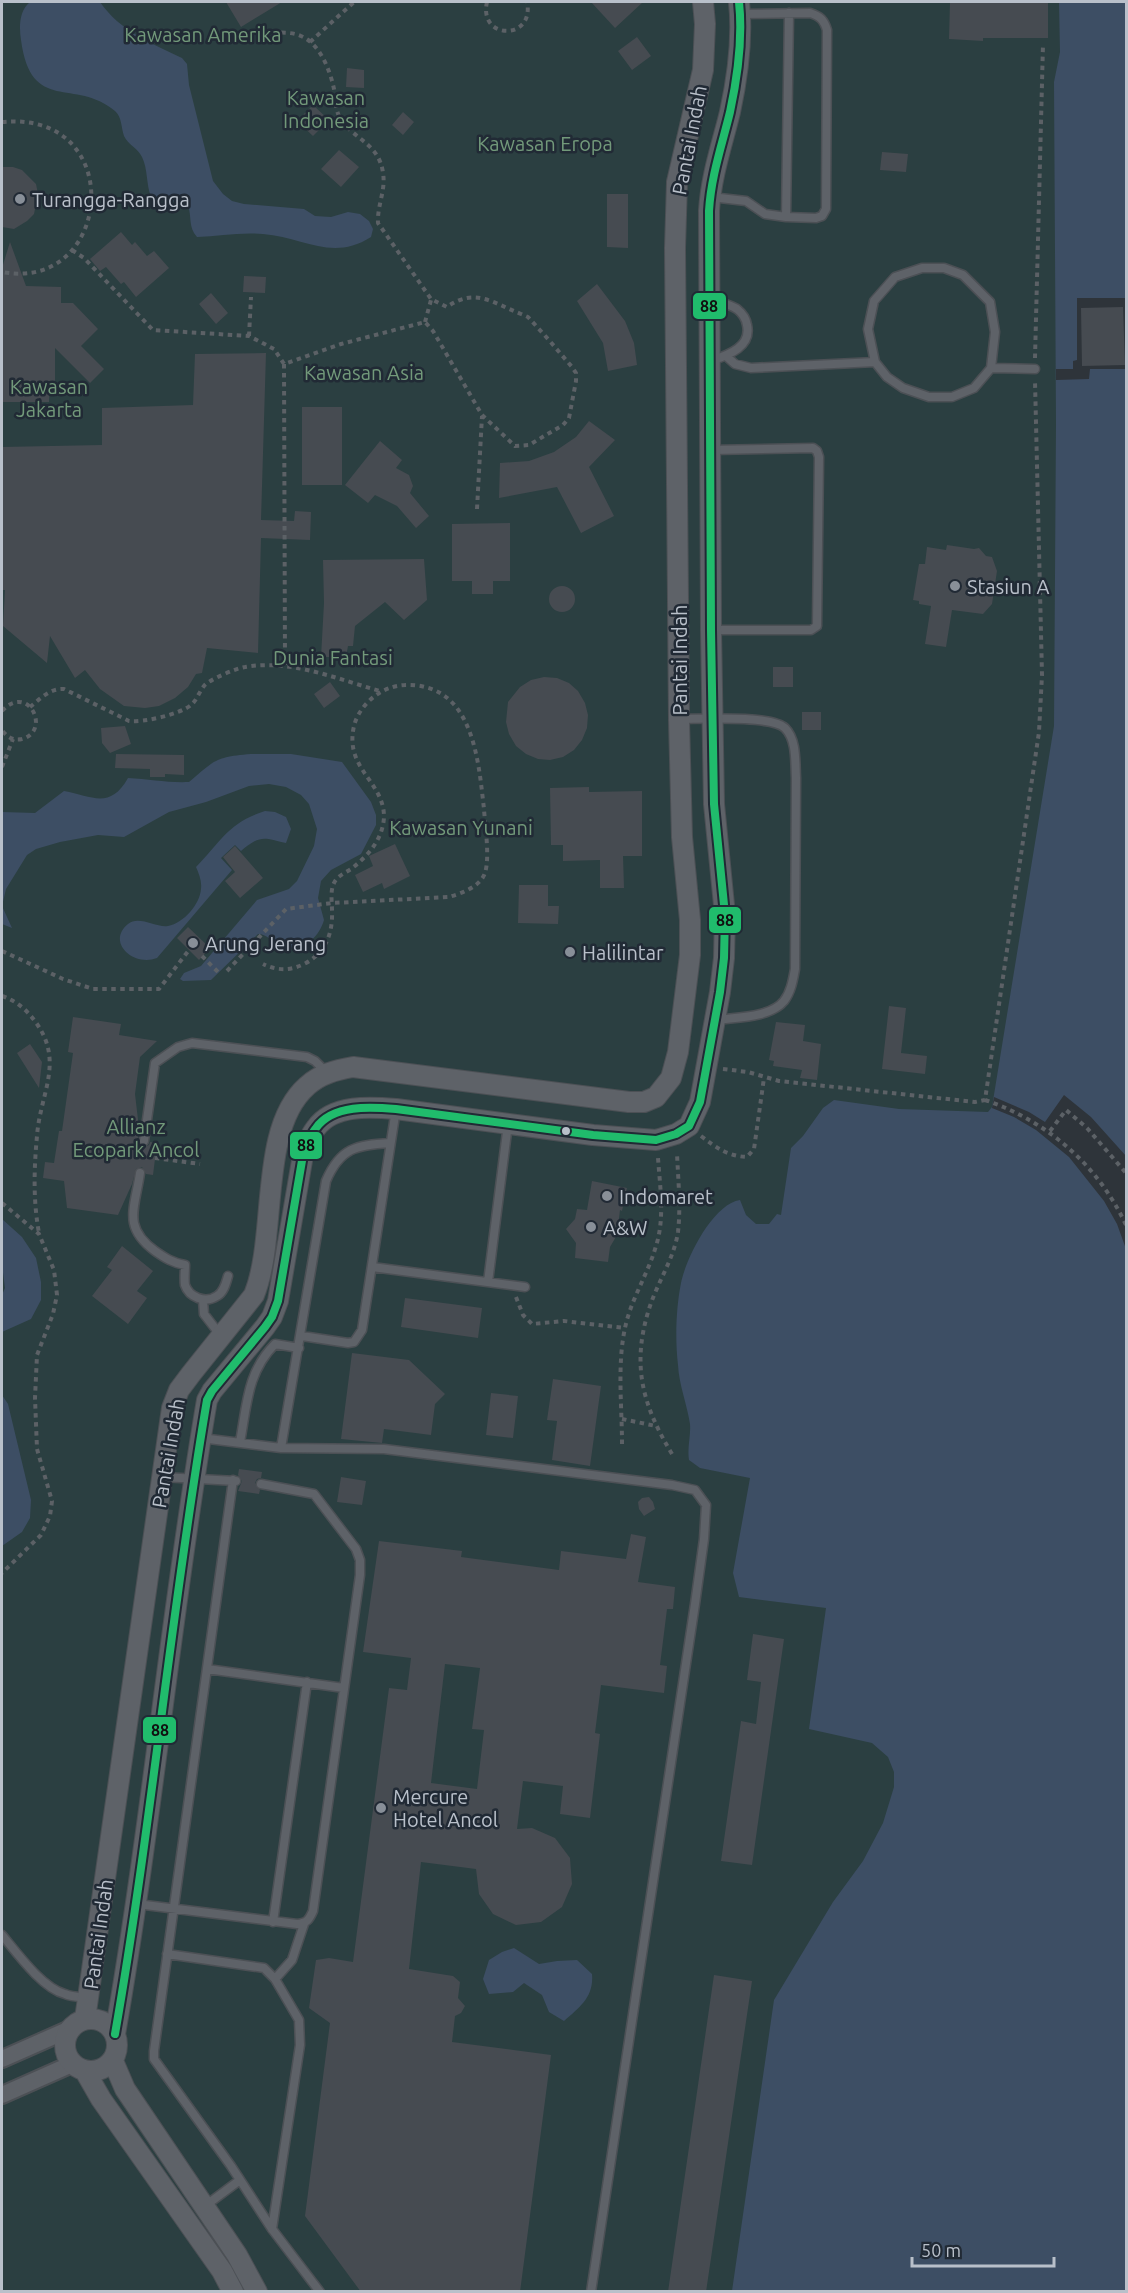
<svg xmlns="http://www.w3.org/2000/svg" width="1128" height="2293" font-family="Ubuntu,sans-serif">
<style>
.green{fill:#2b3f41}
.water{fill:#3d4e64}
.pier{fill:#2e343a}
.building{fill:#464b51;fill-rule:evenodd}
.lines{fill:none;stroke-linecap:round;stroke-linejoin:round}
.service-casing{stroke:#4c5055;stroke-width:11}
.minor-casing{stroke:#4c5055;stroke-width:20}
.tertiary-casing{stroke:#4c5055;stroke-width:22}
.path{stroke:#5c6166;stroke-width:4;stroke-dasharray:4.5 4.5;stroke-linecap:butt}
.service{stroke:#5e6268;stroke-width:8}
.minor{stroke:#5e6268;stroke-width:16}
.tertiary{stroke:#5e6268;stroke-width:20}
.bus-1-casing{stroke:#212a35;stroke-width:12}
.bus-1{stroke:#20bc6c;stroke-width:8}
.poi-dot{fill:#888f98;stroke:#212a35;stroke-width:2}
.bus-dot{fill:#b9c0ca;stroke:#212a35;stroke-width:2}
.labels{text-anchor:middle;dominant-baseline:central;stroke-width:5;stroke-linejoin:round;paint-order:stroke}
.park-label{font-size:20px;fill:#72997a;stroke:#212a35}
.street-label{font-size:20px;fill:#b9c0ca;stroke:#212a35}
.poi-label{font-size:20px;fill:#b9c0ca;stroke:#212a35;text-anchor:start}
.line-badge{stroke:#212a35;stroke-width:2}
.pale-badge-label{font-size:16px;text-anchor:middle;font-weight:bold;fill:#111}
</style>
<rect width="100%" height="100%" fill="#2e343a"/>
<path class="green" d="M2,2H1126V2291L2,2292Z"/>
<path class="water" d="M30,2H100C120,31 151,43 182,58L187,64L189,85L213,181L223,194L232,201L244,204L304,209L315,216L331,217L348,212L360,214L369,221L373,229L371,237C332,262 303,237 263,234C241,232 219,236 197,237C188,227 192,217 188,205C176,199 164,203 151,197C146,184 148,169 142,157C138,148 128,145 124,136C121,127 122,117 115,111C75,77 31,115 21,40C19,27 19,11 30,2Z
M1059,2H1126V2291H732L774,2000L833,1902L863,1861L883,1823L894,1787V1772L888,1757L872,1743L809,1729L826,1608L739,1597L733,1573L750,1478L700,1468L689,1460C687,1448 691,1436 690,1424C687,1404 679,1385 678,1365C675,1339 676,1308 681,1283C686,1258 713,1204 740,1200L746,1215L756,1224H769L777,1214L781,1215L791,1148L803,1136L823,1108L834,1100L899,1109L988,1112L992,1107L1054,726L1056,423L1054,82L1060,52Z
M251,754H291L342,762L371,802L376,815V825L361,854L331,870L321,881L318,898L324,920C318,940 300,954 279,945C271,941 267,934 258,934L211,980L183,981L180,979L184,973L201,966L257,900L289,889L297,881L314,846L317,829L309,804L301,795L286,787L269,784L249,786L206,802L169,812L124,837L98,835L60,842L36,849L27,855L6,889L2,906L12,928L2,924V812L35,813L64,791C92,796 110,810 128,778C149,779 168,783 189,782C215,760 215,757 251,754Z
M265,811L275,812L286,817L291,829L286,843C264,838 261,834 241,851L235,845L221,858L232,870L157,958C133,967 106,942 128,924C139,915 156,928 168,926C184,923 200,904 201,889C202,881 199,874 196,867C221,841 229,822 265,811Z
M2,1219L22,1237L36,1258L41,1282V1300L31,1319L2,1332V1295L5,1288L2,1265Z
M2,1395L8,1404L31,1500L30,1518L22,1532L2,1546Z
M514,1948L539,1964L557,1961L577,1960L592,1974C594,1997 580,2007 564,2021L549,2012L542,1995L524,1983L513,1992L489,1994L483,1979L489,1960L502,1952Z"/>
<path class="pier" d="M1077,298H1126V369H1090L1089,379L1056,380V369H1073V361L1077,360Z
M1064,1095L1091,1117L1126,1156V1249L1117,1224L1104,1201L1069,1157L1036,1130L1014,1117L992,1108L994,1097L1029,1112L1045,1122Z"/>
<path class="building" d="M226,2H282L241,27Z
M591,2H643L615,28Z
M950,2H1048V38H983V41L949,39Z
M637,37L651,56L632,70L618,51Z
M347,68L364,70V88L346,87Z
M313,105L329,120L313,136L297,121Z
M403,112L414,122L403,135L392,125Z
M339,150L359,167L341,187L321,169Z
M882,152L908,154L906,172L880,170Z
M2,167H13L22,170L36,184L38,194L34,214L27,221L14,229L2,227Z
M607,194H628V248L607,247Z
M121,232L132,245L135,242L147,256L154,251L169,268L136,297L124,282L121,284L106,267L100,271L90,259Z
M10,242L26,286L61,287V303H73L98,329L81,346L104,369L90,383L55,348V381H50L49,402H2V268Z
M244,276L266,277L265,293L243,292Z
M597,284L625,321L634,343L637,365L608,371L603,343L577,301Z
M211,293L228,313L216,324L199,304Z
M1123,307L1125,365L1082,366L1081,308Z
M266,353L261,520L294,521L295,511L311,512L310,540L261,538L258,653L207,648L202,673L196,674L188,687L175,698L159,706L145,708L124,706L100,689L85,670L75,678L50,636L47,663L3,626L5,590H2V447L102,445V408L193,405L195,354Z
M302,407H342V485H302Z
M589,421L615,440L589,467L614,516L581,533L557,487L499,498L500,463L529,461L554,452L576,437Z
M380,441L402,460L396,468L409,475L413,486L410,493L429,516L416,528L397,506L375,495L368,503L345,485Z
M510,523V581H493V594H472V581H452V524Z
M947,545L974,549L979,548L986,556L992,557L997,571L992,604L983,614L952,610L946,647L925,644L931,606L919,604V601L913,600L919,564H925L927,547L946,550Z
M424,559L427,600L404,620L385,602L355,626L353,646H348L346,657H321L324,603L323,560Z
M549 599a13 13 0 1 1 26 0a13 13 0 1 1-26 0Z
M773,667H793V687H773Z
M544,677L557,678L569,683L578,691L585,703L588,715L587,728L582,740L574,750L563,757L550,760L538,759L526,754L516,746L509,734L506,722L508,702L520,687L531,680Z
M330,682L340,696L324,708L314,694Z
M802,712H821V730H802Z
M125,726L131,744L110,753L102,743L101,728Z
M116,754L184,755V775L165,774V777H150V769L115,768Z
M589,787V792L642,791V856H623L624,888H600V860L563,861V845H551L550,788Z
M395,844L410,876L384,889L382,883L363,892L355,875L373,866L369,856Z
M235,846L263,878L240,898L225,881L235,872L223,857Z
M519,885H548V906H559L558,924L518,923Z
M188,927L210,948L199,960L177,938Z
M889,1006L906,1008L901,1053L927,1056L925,1074L882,1069Z
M73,1017L121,1024L119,1035L157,1041L140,1057L135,1094L139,1128L138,1144L144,1147L149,1145L150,1142L157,1143L153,1175L146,1174L142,1167L136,1169L132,1184L118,1215L67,1208L64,1181L43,1178L45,1162L54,1163L59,1131H62L73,1053L68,1052Z
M776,1022L805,1025L803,1041L821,1044L817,1080L800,1078L802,1070L773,1066L774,1061L769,1060Z
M30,1044L42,1062L39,1088L17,1053Z
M592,1181L627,1188L622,1211L620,1210L617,1235L610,1247L608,1262L575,1258L576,1243L566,1229L575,1219L577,1209L587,1210Z
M122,1246L153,1271L137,1291L147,1298L128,1324L92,1296L112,1270L107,1267Z
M405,1298L482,1308L478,1338L401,1327Z
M352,1353L409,1360L445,1394L435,1404L431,1435L384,1429L382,1443L341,1439Z
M553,1379L601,1386L590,1466L552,1460L557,1421L547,1420Z
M491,1393L518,1396L513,1438L486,1435Z
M239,1469L262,1472L261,1478L257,1479L255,1483L260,1490L259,1494L238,1491L242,1481L238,1475Z
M341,1477L366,1481L362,1505L337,1502Z
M649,1497L653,1502L655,1509L644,1516L639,1509L638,1502L642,1498Z
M631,1534L646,1537L638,1582L675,1587L673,1609H667L660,1665L667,1666L664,1693L601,1685L595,1733L600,1734L590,1818L560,1814L563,1786L523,1781L517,1829L532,1828L555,1838L570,1858L572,1884L562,1907L541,1922L516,1925L493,1914L479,1894L476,1869L421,1862L409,1969L453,1976L460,1982L458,1998L465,2006L461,2013L455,2016L452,2042L551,2055L520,2292H361L305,2216L330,2023L309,2008L316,1960L329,1958L353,1962L389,1688L407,1690L411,1658L363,1652L379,1541L462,1551L461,1557L559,1570L561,1551L626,1559ZM445,1664L480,1668L472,1729L484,1730L477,1789L431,1783Z
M753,1634L784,1639L752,1865L721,1861L741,1721L756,1724L761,1682L747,1680Z
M714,1975L752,1981L706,2292H668Z"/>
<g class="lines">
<defs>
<path id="service" d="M711,197L746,201L765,214L786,217L816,218L822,216L826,209L827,30C824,20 820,16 810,13L740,14
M786,217L789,13
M922,268H944L963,275L990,302L995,332L991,368L974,388L952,397H929L903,388L887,377L875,362L868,329L874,301L895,277Z
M710,299C719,302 729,304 737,309C742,313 746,318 747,325C752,347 728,355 711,361
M726,356L735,364L751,368L875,362
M991,368L1035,369
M711,450L813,448L817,451L819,457L817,626L811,630H711
M679,719C700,719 772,715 785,728C797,740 795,762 796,778L795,969C793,980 791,992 784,1001C770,1018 736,1017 716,1020
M144,1141L155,1063L178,1047L192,1043L307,1057L315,1061L327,1073
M140,1173C135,1208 122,1227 155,1251C165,1258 173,1263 185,1265C185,1271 184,1279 185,1285C189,1297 205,1304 217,1296C224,1292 226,1283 228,1276
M372,1267L525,1287
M488,1282L508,1124
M203,1300L204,1314L221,1336
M302,1336L348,1343L354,1342L362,1330L396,1109
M201,1438L281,1448L384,1449L672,1485L695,1490L706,1505L704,1539L695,1604L591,2292
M240,1442C247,1405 247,1372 275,1344L299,1348
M281,1448L326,1181C340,1148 356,1145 390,1143
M162,1477L236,1481
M233,1480L154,2051V2059L231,2166L272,2229L320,2292
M207,1669L344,1688
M137,1904L297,1924C307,1923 309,1920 313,1911L360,1575V1560L356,1549L314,1494L261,1484
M273,1922L307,1682
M2,1935C17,1953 42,1988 65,1994C72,1997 81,1997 89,1998
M167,1954L264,1968L275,1979L299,2020L300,2045L272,2229
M275,1979L292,1960L304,1924
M205,2206L240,2180"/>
<path id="minor" d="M2,2059L70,2029
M2,2095L72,2064"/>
<path id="tertiary" d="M65 2045a26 26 0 1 1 52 0a26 26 0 1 1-52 0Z
M85,2019L172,1408L179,1390L191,1374L254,1295C278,1236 258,1129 307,1086C320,1074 336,1070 353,1067L629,1102H644L656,1097L671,1078L678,1052L690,955V920L682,837L679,720L675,248L677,182L703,70L705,24L703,2
M115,2034C152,1823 171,1610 207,1400L212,1391L265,1327L272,1317L278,1301L304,1149C308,1142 311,1134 316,1128C333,1104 371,1107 396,1109L593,1135L656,1140L676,1134L689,1126L700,1102L720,992L724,958L725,915L714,804L711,630L709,211C711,176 722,145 730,112C738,75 743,39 739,2
M113,2061L125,2089L237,2255L257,2292
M85,2071L101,2099L222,2271L233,2292"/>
</defs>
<use href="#service" class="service-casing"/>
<use href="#minor" class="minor-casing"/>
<use href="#tertiary" class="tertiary-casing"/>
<path class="path" d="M487,2C478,40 535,41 527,2
M310,42L354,2
M2,122C129,110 113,293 2,272
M72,250L84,258L153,330L249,336L274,349L284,364L341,344L425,322L433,331L482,415L515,446L529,445L563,425L569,418L576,381V373L572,367L548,339L528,317L521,314C493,303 475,287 447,307L431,299L378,223C377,206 386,190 383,173C379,142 351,139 339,116C335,108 336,98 334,89C330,70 320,44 301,36C290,31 276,33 264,33
M425,322L431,300
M249,336L251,297
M1035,358L1043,44
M284,364L285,665
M477,509L482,416
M30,707C40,699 50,688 64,689L129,721C142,723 181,714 191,705C197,700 199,692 204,686C208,680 237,668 245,667C291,659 337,679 380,691
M2,711C28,682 52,731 22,739C13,741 7,737 2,730
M2,767L13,739
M2,951L63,979L93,989H159L189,950
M202,956L221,975
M227,971L286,909L332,903L449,897C462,893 480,887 485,873C490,857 485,826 484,809C479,767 475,699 425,687C414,684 400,684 390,688C374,693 358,709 354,726C344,769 384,781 384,817C383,839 368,856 351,869C345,873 337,876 334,883C330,891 332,902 332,910C333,933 326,952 306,963C291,971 277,971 263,964
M2,996C17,1001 28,1011 37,1024C64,1063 40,1094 37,1136C34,1168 33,1201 39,1233
M723,1069L748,1072L779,1081L975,1102L985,1100L1039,732L1042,675L1035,381
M985,1100C1047,1121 1098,1165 1126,1225
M1050,1131L1066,1110L1087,1128L1126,1173
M701,1136C717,1148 727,1156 747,1157L754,1149L764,1078
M155,1158L200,1164
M2,1203L39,1234L54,1270L57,1295L53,1314L37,1355L35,1398L37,1449L52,1501L50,1516L41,1535L2,1573
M516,1297L523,1315L532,1324L564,1321L625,1328
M622,1419L656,1426
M622,1444C622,1406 617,1365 625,1328C631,1299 648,1274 656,1246C665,1218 660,1187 658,1158
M672,1454C643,1406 631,1366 649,1309C657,1283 674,1259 678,1232C681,1206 678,1179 677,1153"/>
<use href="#service" class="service"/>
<use href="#minor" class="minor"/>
<use href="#tertiary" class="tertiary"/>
<defs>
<path id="bus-1" d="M115,2034C152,1823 171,1610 207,1400L212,1391L265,1327L272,1317L278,1301L304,1149C308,1142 311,1134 316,1128C333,1104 371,1107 396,1109L593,1135L656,1140L676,1134L689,1126L700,1102L720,992L724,958L725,915L714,804L711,630L709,211C711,176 722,145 730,112C738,75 743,39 739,2"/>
</defs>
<use href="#bus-1" class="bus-1-casing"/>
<use href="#bus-1" class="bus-1"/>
</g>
<g class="poi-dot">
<circle cx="20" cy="199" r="6"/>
<circle cx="955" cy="586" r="6"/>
<circle cx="193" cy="943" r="6"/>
<circle cx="570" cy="952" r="6"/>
<circle cx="607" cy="1196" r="6"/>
<circle cx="591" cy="1227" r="6"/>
<circle cx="381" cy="1808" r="6"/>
</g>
<circle class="bus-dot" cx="566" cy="1131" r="5"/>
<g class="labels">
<g class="park-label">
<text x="203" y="34">Kawasan Amerika</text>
<text x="326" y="97">Kawasan<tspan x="326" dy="23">Indonesia</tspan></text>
<text x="545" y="143">Kawasan Eropa</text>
<text x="364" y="372">Kawasan Asia</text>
<text x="49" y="386">Kawasan<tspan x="49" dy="23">Jakarta</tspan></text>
<text x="333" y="657">Dunia Fantasi</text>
<text x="461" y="827">Kawasan Yunani</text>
<text x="136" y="1126">Allianz<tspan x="136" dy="23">Ecopark Ancol</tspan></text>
</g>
<g class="street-label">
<text transform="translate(689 140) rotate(-79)">Pantai Indah</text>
<text transform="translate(679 660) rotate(-90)">Pantai Indah</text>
<text transform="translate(168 1453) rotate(-80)">Pantai Indah</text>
<text transform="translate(98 1934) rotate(-82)">Pantai Indah</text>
</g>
<g class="poi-label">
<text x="32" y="199">Turangga-Rangga</text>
<text x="967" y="586">Stasiun A</text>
<text x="205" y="943">Arung Jerang</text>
<text x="582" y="952">Halilintar</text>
<text x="619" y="1196">Indomaret</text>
<text x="603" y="1227">A&amp;W</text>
<text x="393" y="1796">Mercure<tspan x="393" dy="23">Hotel Ancol</tspan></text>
</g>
</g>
<g class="line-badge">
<rect x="692" y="292" width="35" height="28" rx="6" fill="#20bc6c"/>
<rect x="708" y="906" width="34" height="28" rx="6" fill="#20bc6c"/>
<rect x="289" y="1131" width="34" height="29" rx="6" fill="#20bc6c"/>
<rect x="142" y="1716" width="35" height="28" rx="6" fill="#20bc6c"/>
</g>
<g class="pale-badge-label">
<text x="709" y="312">88</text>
<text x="725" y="926">88</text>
<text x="306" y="1151">88</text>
<text x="160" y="1736">88</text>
</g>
<rect width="1128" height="2293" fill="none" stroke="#b9c0ca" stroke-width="6"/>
<path d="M912 2257v9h142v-9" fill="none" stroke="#b9c0ca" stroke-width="3"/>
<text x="921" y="2257" font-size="18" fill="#b9c0ca" stroke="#212a35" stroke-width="4.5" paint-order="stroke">50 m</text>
</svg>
